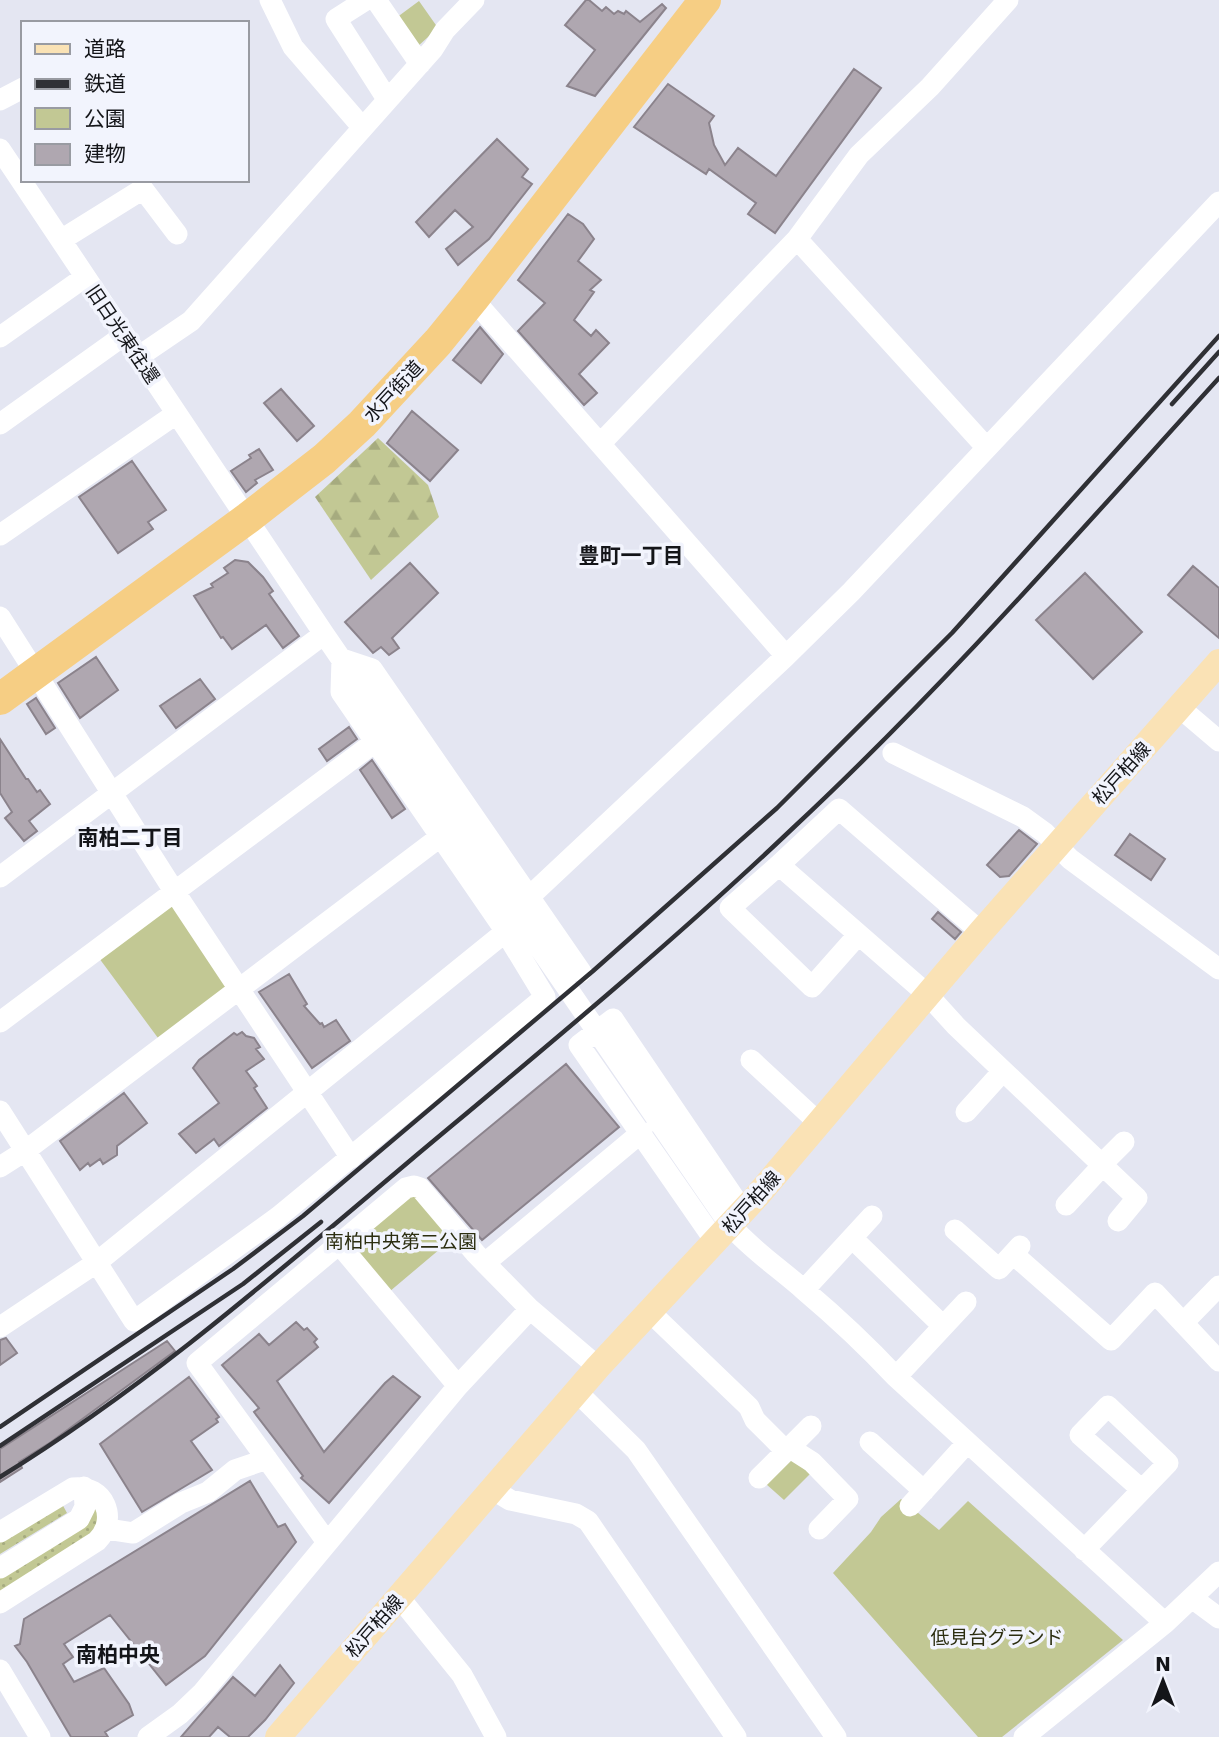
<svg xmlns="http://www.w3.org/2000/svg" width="1219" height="1737" font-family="'DejaVu Sans','Noto Sans JP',sans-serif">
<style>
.grass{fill:url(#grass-dots)}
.forest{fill:url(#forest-firs)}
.park{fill:#c2c894}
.building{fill:#afa7b0;stroke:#8b838c;stroke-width:2}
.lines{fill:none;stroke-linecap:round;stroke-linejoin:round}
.minor{stroke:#fff;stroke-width:21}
.major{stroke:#fae2b5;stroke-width:26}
.highway{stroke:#f6ce84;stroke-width:32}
.rail{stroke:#2f3035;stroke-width:4.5}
.labels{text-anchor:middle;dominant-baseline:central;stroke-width:7;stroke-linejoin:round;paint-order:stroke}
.street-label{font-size:19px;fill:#141519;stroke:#f2f4fd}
.park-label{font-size:19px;fill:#2c2e11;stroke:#f2f4fd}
.neighbourhood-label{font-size:21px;font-weight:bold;fill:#141519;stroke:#f2f4fd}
</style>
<defs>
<pattern id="grass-dots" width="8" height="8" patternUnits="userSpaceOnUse" patternTransform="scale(1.75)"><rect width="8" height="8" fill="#c2c894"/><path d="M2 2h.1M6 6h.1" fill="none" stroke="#a6ab7f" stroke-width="1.8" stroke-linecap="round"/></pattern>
<pattern id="forest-firs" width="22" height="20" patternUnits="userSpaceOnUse" patternTransform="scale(1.75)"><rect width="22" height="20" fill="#c2c894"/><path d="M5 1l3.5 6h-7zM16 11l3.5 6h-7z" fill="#a6ab7f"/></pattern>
</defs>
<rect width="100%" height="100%" fill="#e4e6f2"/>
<path class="grass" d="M89,1501L99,1514L96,1528L85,1538L0,1593V1574Z
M61,1502L67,1513L0,1554V1540Z"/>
<path class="forest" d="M378,438L428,485L439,517L371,580L315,497Z"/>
<path class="park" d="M419,1L438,28L417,47L396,18Z
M168,903L176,905L226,981L225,990L158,1038L99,958Z
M409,1192L417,1194L453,1238L389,1292L352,1247Z
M790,1461H795L810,1474L784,1500L766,1484Z
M901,1499L939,1530L968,1501L1123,1640L1002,1737H978L833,1573L871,1532L881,1517Z"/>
<path class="building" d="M586,0H589L602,11L606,7L614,14L618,11L624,14L626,11L640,22L662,4L666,8L595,96L567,86L595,50L565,25Z
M854,69L881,88L775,233L748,214L756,203L709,169L706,174L634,127L668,84L714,116L709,123L714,145L725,165L738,148L776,176Z
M497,139L528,169L522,177L532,184L489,239L458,265L446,249L473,227L455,210L429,237L416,222Z
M568,214L583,224L594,239L578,261L601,280L590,290L594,292L574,320L591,336L596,330L609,343L579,374L597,393L584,405L518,331L545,303L518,280Z
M480,327L503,354L481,383L453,360Z
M281,389L314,426L297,441L264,403Z
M412,411L458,450L430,481L387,443Z
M259,449L273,470L255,480L257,483L246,492L231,471L251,458L249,455Z
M132,461L166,510L148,522L153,529L118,553L79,497Z
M235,560L248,562L263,577L273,591L269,594L299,636L283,648L266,625L232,649L223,637L221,638L194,596L213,587L211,584L228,573L224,568Z
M410,563L438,593L392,638L399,648L389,655L381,647L373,653L345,622Z
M1193,566L1219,588V638L1168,595Z
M1085,573L1142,632L1093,679L1036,620Z
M96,657L118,690L80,718L58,683Z
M200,679L215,699L176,728L160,706Z
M36,698L55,728L46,734L27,704Z
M349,727L357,739L327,761L319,749Z
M0,739L26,779H28L37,792L40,790L50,804L29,821L37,831L24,841L5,818L12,812L0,793Z
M372,760L405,809L392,818L360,770Z
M1019,830L1037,844L1009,876L1000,877L987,865Z
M1130,834L1165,859L1151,880L1115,855Z
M938,912L961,932L955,939L932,919Z
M289,974L307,1004L304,1006L320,1024L322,1023L324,1027L336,1020L350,1041L312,1068L259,992Z
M242,1032L246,1036L254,1038L260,1047L256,1049L264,1059L246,1071L257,1086L254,1088L267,1108L219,1146L214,1139L196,1153L179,1134L219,1103L193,1068L199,1060L234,1033L237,1035Z
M566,1064L619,1127L482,1240L428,1178Z
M124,1093L147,1123L117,1146V1155L103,1164L100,1159L90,1166L88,1163L80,1170L60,1141Z
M296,1322L304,1330L307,1328L317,1339L314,1342L318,1347L277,1381L324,1452L385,1383L393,1376L420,1397L329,1503L301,1478L303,1476L254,1412L259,1408L222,1365L259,1334L269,1345Z
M6,1338L17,1353L0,1365V1340Z
M167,1341L175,1351L51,1442L19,1462L22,1468L0,1482V1449Z
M189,1377L219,1417L216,1419L218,1422L191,1441L212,1470L142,1512L100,1444Z
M250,1481L278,1527L285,1524L296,1542L205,1656L166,1685L110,1615L64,1644L73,1657L63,1664L74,1682L104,1668L129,1704L133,1715L105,1732L108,1737H71L27,1662L15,1646L20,1644L24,1619Z
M280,1665L294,1683L265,1720L248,1737H230L218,1727L209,1737H181L233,1677L255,1696Z"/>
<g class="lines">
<path class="minor" d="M270,0L293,47L362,127
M366,0L336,19L387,99
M376,0L420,64
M0,100L23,88
M0,149L324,634L730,1225C752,1250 779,1268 804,1290C836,1317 867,1346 896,1377L1165,1623
M797,239L986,447
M61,240L143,189L177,234
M473,299L786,656
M0,337L85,277
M138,357L191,321L433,49L445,30L474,0
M0,424L123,336
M600,444L797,239L859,155L930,87L1008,0
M0,535L176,414
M0,617L174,891L351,1158
M1179,707L1219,741
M893,753L1023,817L1045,833L1070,859L1219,969
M779,865L839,809L981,932
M0,877L324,634
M528,898L786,656L851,592L1219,202
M858,935L812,987L730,908L779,865L927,994L956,1026L1137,1198L1118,1221
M0,1022L375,742
M751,1060L820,1124
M0,1111L134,1321L278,1217L545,997L500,923L341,692L342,659L372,669L581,972
M966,1112L1003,1071
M1102,1164L1124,1142
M0,1167L25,1151L440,837
M1066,1205L1103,1165
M955,1230L999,1269L1020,1246
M852,1238L943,1326
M715,1241L579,1045L613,1019L743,1211
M339,1244L458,1386
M1013,1254L1111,1340L1155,1293L1219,1361
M485,1263L642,1132
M804,1290L872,1216
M650,1312L749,1407L755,1420L780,1445L790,1448L812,1462L848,1499L819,1529
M1183,1323L1219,1286
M0,1327L96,1263L514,925
M896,1377L966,1302
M577,1392L636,1450L836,1737
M870,1442L924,1491
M759,1478L811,1426
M492,1489L510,1500L576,1514L588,1521L736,1737
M910,1506L967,1443
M107,1529L133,1533L181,1503L208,1492L235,1470L267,1459
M0,1532L73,1488C104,1484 119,1519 97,1541L0,1603
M327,1542L197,1363L406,1188L414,1186L420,1188L476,1254L530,1309L598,1367
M1084,1550L1168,1463L1108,1406L1080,1435L1142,1490
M0,1568L79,1519L85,1507L84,1487
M399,1597L462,1675L496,1737
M1192,1598L1219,1618
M0,1670L40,1737
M148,1737L180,1714L203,1692L458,1386L530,1309
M1024,1737L1165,1623L1219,1572"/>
<path class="major" d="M278,1737L598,1367L757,1196L981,932L1219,662"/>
<path class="highway" d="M0,699L248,518L324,459L362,424L438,342L473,299L705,0"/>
<path class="rail" d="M1172,404L1219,352
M0,1427L233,1269L303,1216L593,971L777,808L952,633L1219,336
M0,1446L243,1284L321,1222
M0,1477C148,1386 279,1271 412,1159C541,1051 671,944 793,828C944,687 1080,531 1219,378"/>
</g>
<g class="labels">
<g class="street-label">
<text transform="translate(123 334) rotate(56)">旧日光東往還</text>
<text transform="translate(393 391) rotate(-47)">水戸街道</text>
<text transform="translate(1121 773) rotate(-48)">松戸柏線</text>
<text transform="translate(751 1202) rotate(-48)">松戸柏線</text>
<text transform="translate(374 1626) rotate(-49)">松戸柏線</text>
</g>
<g class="park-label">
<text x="401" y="1241">南柏中央第二公園</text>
<text x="997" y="1637">低見台グランド</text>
</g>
<g class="neighbourhood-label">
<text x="631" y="556">豊町一丁目</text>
<text x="130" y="838">南柏二丁目</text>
<text x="118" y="1655">南柏中央</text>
</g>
</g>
<rect x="21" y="21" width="228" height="161" fill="#f2f4fd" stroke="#999ba2" stroke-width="2"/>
<rect x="35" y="44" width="35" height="10" fill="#fae2b5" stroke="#999ba2" stroke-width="2"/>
<text x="84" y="56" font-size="21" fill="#141519">道路</text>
<rect x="35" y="79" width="35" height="10" fill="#2f3035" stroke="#999ba2" stroke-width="2"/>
<text x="84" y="91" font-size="21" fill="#141519">鉄道</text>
<rect x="35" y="108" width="35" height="21" fill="#c2c894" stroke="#999ba2" stroke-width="2"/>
<text x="84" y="126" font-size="21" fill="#141519">公園</text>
<rect x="35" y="144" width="35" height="21" fill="#afa7b0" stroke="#999ba2" stroke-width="2"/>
<text x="84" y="161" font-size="21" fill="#141519">建物</text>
<g transform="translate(1163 1681)" stroke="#f2f4fd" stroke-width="5" paint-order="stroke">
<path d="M0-5L12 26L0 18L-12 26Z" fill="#141519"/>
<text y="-10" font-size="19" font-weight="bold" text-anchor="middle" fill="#141519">N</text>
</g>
</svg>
